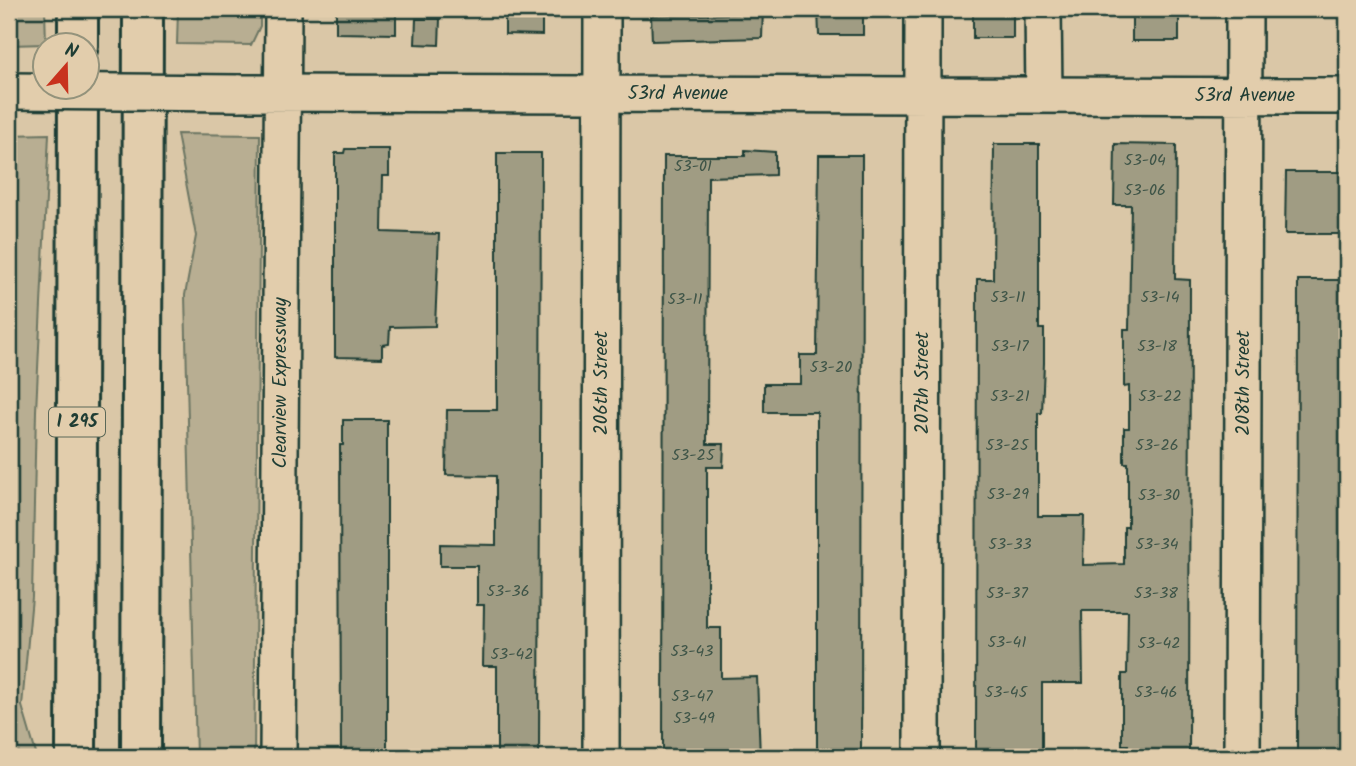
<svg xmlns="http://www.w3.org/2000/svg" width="1356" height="766" font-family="Kalam,sans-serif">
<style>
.green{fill:#b8ae92;stroke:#6c7663;stroke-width:2}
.building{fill:#a09c83;stroke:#1f3d34;stroke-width:2}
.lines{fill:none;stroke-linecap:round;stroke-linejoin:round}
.minor-casing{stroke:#1f3d34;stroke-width:40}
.highway-casing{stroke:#1f3d34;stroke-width:44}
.minor{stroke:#e2cdac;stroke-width:35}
.highway{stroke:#e2cdac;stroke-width:38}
.minor-bridge-casing{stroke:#1f3d34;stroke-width:40;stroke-linecap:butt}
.minor-bridge{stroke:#e2cdac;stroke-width:35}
.labels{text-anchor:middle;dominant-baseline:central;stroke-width:5;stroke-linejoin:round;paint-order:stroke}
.number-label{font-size:16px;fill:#3f5548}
.shield{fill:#e2cdac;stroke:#5a6858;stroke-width:2}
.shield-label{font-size:18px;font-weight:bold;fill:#1f3d34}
.street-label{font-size:19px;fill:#1f3d34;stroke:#e2cdac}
</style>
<rect width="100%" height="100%" fill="#dac7a7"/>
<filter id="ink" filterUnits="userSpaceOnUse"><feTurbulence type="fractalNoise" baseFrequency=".0143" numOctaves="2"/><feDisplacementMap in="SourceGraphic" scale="14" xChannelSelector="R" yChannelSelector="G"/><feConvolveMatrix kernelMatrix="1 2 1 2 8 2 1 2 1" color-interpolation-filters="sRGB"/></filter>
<g filter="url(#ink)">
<path class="green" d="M9,9H45L46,44L9,45Z
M178,9H260V26L251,45L177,44Z
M49,134L36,411L32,597L22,706L37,757H9V135Z
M177,134L260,135L254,757H196L185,295L196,236Z"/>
<path class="building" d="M336,9H396V34L336,33Z
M505,9H542V35L505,34Z
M737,9H763L762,38L652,41L651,16L737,14Z
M818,9H863V35H819Z
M973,9H1013V38H973Z
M1132,9H1179V41H1132Z
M416,19H440L439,45L415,44Z
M994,144H1039V329H1044V363L1042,413H1038V516H1084L1083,565L1124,564V527H1128V463H1124V428H1129V386L1124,387V329H1129L1131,205H1114L1115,144L1176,145L1175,279L1190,280L1189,757H1128V745H1122V674H1127L1128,611H1082L1083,683H1042V757H976L977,279H993Z
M345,149H389V176H383L382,232L439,234L435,326L390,327L389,344L382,345V358L335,357V153H344Z
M745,150L775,152V175L708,177L707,444H724L723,467H707V628H721V678L757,677L760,757H663L664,156H745Z
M497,153H541L539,757H497V666H483L484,605H477V566H440V544L496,545V476L446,475L447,410H497Z
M819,155H862L861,757H817V412H764V384H800V355H817Z
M1286,172H1347V234H1285Z
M1298,280H1347V757H1297Z
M343,420H387V757H341L340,445H343Z"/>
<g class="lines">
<defs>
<path id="minor" d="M1043,9L1044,95
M237,93L1347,96
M278,757L283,9
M601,757L602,9
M922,757L923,9
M1242,757L1244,9"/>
<path id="highway" d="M78,46V9
M76,757L78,88
M141,757L143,9"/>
</defs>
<use href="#minor" class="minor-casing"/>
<use href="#highway" class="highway-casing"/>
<use href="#minor" class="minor"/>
<use href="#highway" class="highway"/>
<defs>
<path id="minor-bridge" d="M9,91L237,93"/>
</defs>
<use href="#minor-bridge" class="minor-bridge-casing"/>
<use href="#minor-bridge" class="minor-bridge"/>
</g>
</g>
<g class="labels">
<g class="number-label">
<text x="1145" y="160">53-04</text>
<text x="693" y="166">53-01</text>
<text x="1145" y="190">53-06</text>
<text x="1008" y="297">53-11</text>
<text x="1160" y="297">53-14</text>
<text x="685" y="299">53-11</text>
<text x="1010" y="346">53-17</text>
<text x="1157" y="346">53-18</text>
<text x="831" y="367">53-20</text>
<text x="1010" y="396">53-21</text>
<text x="1160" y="396">53-22</text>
<text x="1007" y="445">53-25</text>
<text x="1157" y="445">53-26</text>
<text x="693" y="455">53-25</text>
<text x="1008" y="494">53-29</text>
<text x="1159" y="495">53-30</text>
<text x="1010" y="544">53-33</text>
<text x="1157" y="544">53-34</text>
<text x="508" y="591">53-36</text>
<text x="1007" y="593">53-37</text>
<text x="1156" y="593">53-38</text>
<text x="1007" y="642">53-41</text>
<text x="1159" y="643">53-42</text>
<text x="692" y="651">53-43</text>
<text x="512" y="654">53-42</text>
<text x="1006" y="692">53-45</text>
<text x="1156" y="692">53-46</text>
<text x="692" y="696">53-47</text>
<text x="694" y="718">53-49</text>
</g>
<rect class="shield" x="49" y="407.5" width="56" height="29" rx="5"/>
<g class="shield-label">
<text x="77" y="422">I 295</text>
</g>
<g class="street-label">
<text x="678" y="94">53rd Avenue</text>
<text x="1245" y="96">53rd Avenue</text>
<text transform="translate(281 383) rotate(-90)">Clearview Expressway</text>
<text transform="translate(602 383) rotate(-90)">206th Street</text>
<text transform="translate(923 383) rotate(-90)">207th Street</text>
<text transform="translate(1244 383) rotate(-90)">208th Street</text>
</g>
</g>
<rect width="1356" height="766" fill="none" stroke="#e2cdac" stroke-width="35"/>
<rect x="18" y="18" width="1321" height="731" fill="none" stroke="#1f3d34" stroke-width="2.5" filter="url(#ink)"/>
<g transform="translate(66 66) rotate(20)"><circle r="33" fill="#e2cdac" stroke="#94937c" stroke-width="2"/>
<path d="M0-5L12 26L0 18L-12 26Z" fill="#c8321e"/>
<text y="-10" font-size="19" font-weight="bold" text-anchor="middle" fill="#1f3d34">N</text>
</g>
</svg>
